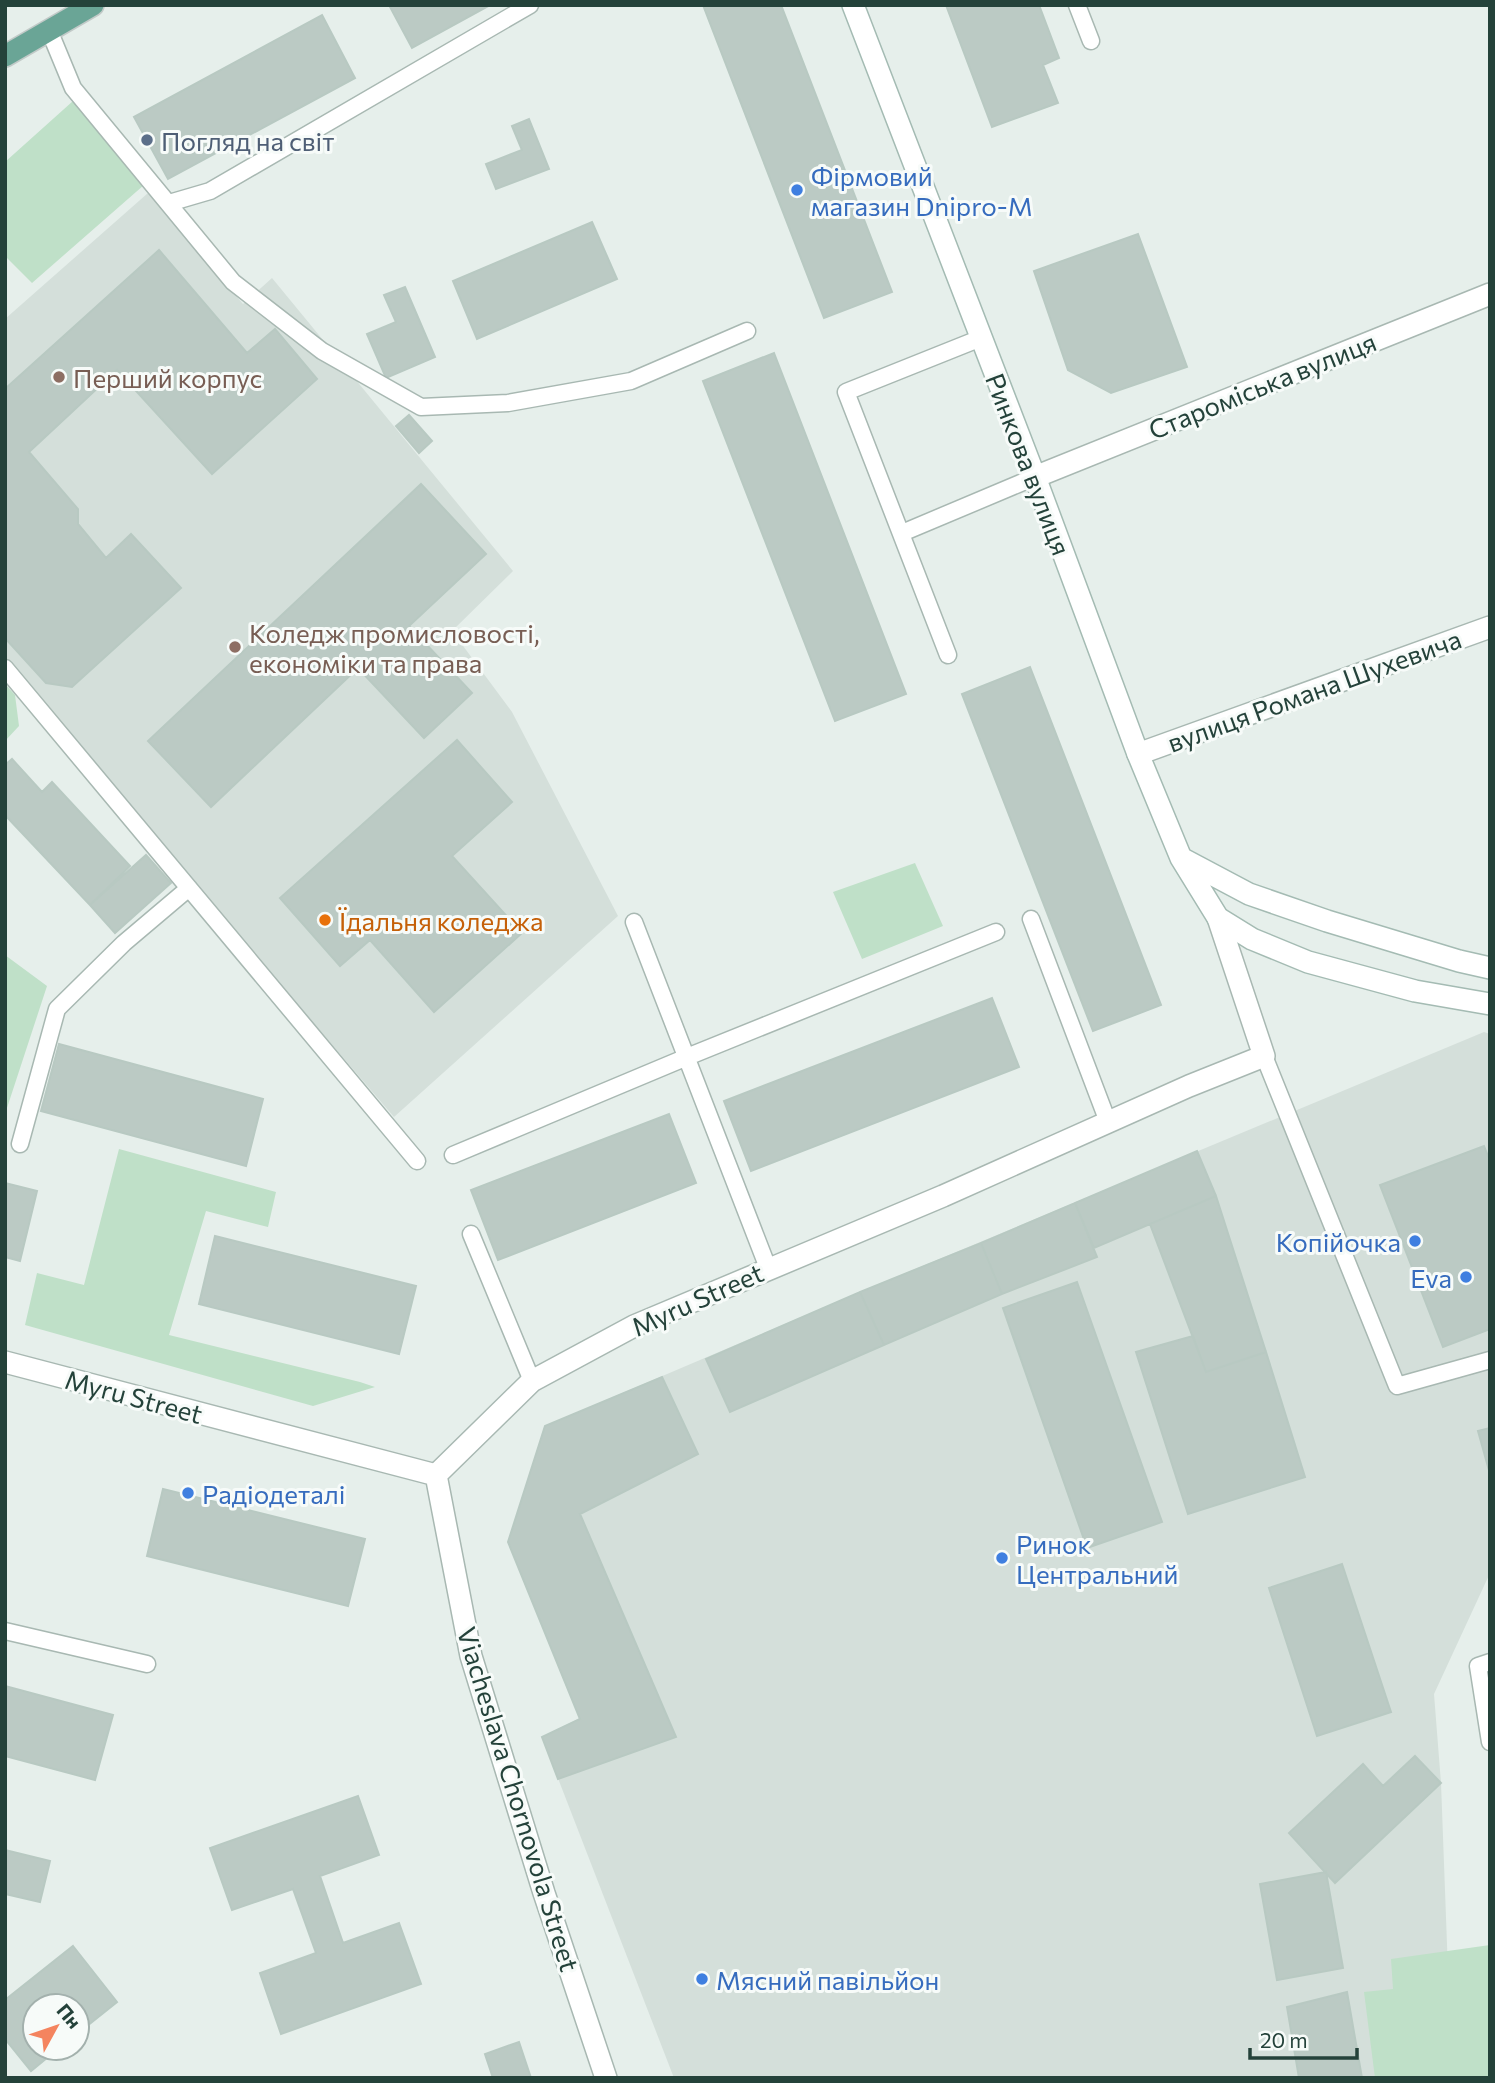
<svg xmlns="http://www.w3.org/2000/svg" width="1495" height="2083" font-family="Commissioner,sans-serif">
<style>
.built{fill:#d4dfda}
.green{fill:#bfe0c8}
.building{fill:#bbcac4;stroke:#b8c9c2;stroke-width:2}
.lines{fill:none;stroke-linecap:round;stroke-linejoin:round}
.service-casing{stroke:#a8b8b2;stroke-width:19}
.minor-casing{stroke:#a8b8b2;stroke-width:24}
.secondary-casing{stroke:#a4bbb3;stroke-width:24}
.primary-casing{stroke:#c2cac8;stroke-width:24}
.service{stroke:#fff;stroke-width:16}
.minor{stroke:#fff;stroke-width:21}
.secondary{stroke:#fff;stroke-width:21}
.primary{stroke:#6aa596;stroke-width:21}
.service-dot{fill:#5c6f8a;stroke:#f7fbf9;stroke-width:2.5}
.shop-dot{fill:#3f7fe0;stroke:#f7fbf9;stroke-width:2.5}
.education-dot{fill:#8d6e63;stroke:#f7fbf9;stroke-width:2.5}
.food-dot{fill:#e8710a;stroke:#f7fbf9;stroke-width:2.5}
.labels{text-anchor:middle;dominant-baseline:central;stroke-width:6;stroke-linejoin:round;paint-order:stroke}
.service-label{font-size:26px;fill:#4e5e75;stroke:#f7fbf9;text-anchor:start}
.shop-label{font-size:26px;fill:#366cbe;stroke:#f7fbf9;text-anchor:start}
.education-label{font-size:26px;fill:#785e54;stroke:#f7fbf9;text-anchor:start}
.street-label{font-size:26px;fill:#24423a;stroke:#f7fbf9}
.food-label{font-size:26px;fill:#c56008;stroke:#f7fbf9;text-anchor:start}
</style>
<rect width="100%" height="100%" fill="#e6efeb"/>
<path class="built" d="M148,193L243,304L272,278L513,571L452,631L512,712L618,916L394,1117L5,663V319Z
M1484,1032L1490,1034V1573L1434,1694L1441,1783L1452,2078H674L542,1737L580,1718L508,1542L545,1426L860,1292Z"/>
<path class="green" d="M73,101L144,185L32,283L5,256V162Z
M5,684L15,695L19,726L5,741Z
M915,863L943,926L862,959L833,892Z
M5,955L47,986L5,1114Z
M119,1149L276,1192L268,1227L206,1211L169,1335L360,1382L375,1387L313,1406L25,1325L37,1273L84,1285Z
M1490,1945V2078H1375L1364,1992L1393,1989L1391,1959Z"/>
<path class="building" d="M389,5H490L412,48Z
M703,5H781L892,292L824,318Z
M946,5H1039L1059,58L1043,65L1058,103L992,127Z
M322,15L355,78L168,179L134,117Z
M529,119L549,169L496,189L486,164L522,150L512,126Z
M592,222L617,279L477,339L453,281Z
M1138,234L1187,367L1111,393L1068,370L1034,271Z
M159,250L247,353L275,329L317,379L212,474L117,370L29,452L78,509V524L106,558L131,534L181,588L72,687L46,683L5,638V389Z
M405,287L435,357L386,378L367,334L396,322L384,295Z
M774,353L906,694L835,721L703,381Z
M409,415L432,441L419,453L396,426Z
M421,484L486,554L409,626L472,693L424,738L358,668L211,807L148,741Z
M1030,667L1161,1005L1093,1031L962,694Z
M457,740L512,802L452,856L522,933L434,1012L370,940L340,966L280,898Z
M12,759L42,792L52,782L130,866L90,905L5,815V765Z
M146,855L171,883L115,933L90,905Z
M992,998L1019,1067L751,1171L724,1101Z
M59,1044L263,1099L246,1166L41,1111Z
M669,1114L696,1183L498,1260L471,1190Z
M1484,1146L1490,1161V1329L1443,1347L1380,1185Z
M1197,1151L1216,1196L1094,1248L1075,1203Z
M5,1183L37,1191L20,1261L5,1257Z
M1216,1196L1266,1352L1206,1372L1150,1224Z
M1075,1203L1097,1257L1002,1294L981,1243Z
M215,1236L416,1286L399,1354L199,1304Z
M981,1243L1002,1294L884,1345L860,1292Z
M1077,1282L1162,1522L1087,1548L1003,1308Z
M860,1292L884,1345L730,1412L706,1359Z
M1193,1336L1206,1372L1266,1352L1305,1477L1188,1514L1136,1352Z
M662,1377L698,1454L580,1514L676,1737L558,1779L542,1737L580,1719L508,1542L545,1426Z
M1490,1428V1474L1478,1431Z
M163,1489L365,1539L348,1606L147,1556Z
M1342,1564L1391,1712L1317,1736L1269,1588Z
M5,1686L113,1715L95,1780L5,1756Z
M1415,1756L1441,1783L1335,1883L1289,1833L1363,1764L1383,1786Z
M358,1796L379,1855L320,1876L343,1943L399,1923L421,1984L281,2034L260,1973L316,1953L293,1889L232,1910L210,1848Z
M5,1850L50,1861L40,1902L5,1894Z
M1326,1872L1343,1968L1277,1980L1260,1884Z
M73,1946L117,2002L77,2034V2006H35V2048H59L31,2071L5,2039V2000Z
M1347,1992L1362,2078H1299L1287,2007Z
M519,2042L531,2078H493L485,2054Z"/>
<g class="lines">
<defs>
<path id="service" d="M1077,5L1091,41
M49,30L73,88L233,282L322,351L421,407L508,403L631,381L747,331
M169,203L210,191L530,5
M902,533L1035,477
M948,655L846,392L981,338
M5,668L417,1161
M1031,919L1108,1122
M634,922L768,1268
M1264,1056L1397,1386L1490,1360
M20,1144L57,1009L124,943L189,888
M453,1155L687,1057L996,932
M471,1234L532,1381
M5,1631L147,1664
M1490,1662L1478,1666L1490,1742"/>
<path id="minor" d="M1035,477L1490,294
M1138,754L1490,627
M5,1362L436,1475
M436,1475L532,1381L634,1326L943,1196L1189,1086L1264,1056L1218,918
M436,1475L471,1656L544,1893L606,2078"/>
<path id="secondary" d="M853,5L1035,477L1138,754L1181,858L1218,918L1252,939L1308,962L1415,991L1490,1004
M1183,859L1249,894L1327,921L1459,961L1490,968"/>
<path id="primary" d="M5,56L93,5"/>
</defs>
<use href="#service" class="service-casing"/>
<use href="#minor" class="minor-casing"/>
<use href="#secondary" class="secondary-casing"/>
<use href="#primary" class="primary-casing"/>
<use href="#service" class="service"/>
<use href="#minor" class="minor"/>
<use href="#secondary" class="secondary"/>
<use href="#primary" class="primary"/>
</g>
<circle class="service-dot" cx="147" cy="140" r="7"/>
<g class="shop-dot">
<circle cx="797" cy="190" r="7"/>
<circle cx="1415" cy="1241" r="7"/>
<circle cx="1466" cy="1277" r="7"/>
<circle cx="188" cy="1493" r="7"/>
<circle cx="1002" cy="1558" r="7"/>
<circle cx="702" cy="1979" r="7"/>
</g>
<g class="education-dot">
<circle cx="59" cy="377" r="7"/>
<circle cx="235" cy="647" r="7"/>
</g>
<circle class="food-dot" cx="325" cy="920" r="7"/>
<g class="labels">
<g class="service-label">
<text x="161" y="140">Погляд на світ</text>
</g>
<g class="shop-label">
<text x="811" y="175">Фірмовий<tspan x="811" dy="30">магазин Dnipro-M</tspan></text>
<text x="1401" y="1241" text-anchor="end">Копійочка</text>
<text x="1452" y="1277" text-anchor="end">Eva</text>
<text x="202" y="1493">Радіодеталі</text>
<text x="1016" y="1543">Ринок<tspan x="1016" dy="30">Центральний</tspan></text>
<text x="716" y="1979">Мясний павільйон</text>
</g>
<g class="education-label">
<text x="73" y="377">Перший корпус</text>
<text x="249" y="632">Коледж промисловості,<tspan x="249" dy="30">економіки та права</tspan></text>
</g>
<g class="street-label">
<text transform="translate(1262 385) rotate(-22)">Староміська вулиця</text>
<text transform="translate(1029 464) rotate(69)">Ринкова вулиця</text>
<text transform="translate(1314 690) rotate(-20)">вулиця Романа Шухевича</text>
<text transform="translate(697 1299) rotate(-24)">Myru Street</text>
<text transform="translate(134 1396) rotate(15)">Myru Street</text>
<text transform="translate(519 1799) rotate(73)">Viacheslava Chornovola Street</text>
</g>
<g class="food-label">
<text x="339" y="920">Їдальня коледжа</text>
</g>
</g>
<rect width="1495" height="2083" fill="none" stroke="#24423a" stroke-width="14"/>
<g transform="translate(56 2027) rotate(50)"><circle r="33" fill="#f7fbf9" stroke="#a3b1ad" stroke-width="2"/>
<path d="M0-5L12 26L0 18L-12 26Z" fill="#f4845f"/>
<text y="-10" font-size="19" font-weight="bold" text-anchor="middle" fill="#24423a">Пн</text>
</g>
<path d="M1250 2048v10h107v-10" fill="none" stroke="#24423a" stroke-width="3.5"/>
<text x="1260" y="2048" font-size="21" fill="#24423a" stroke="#f7fbf9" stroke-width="5" paint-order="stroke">20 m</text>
</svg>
